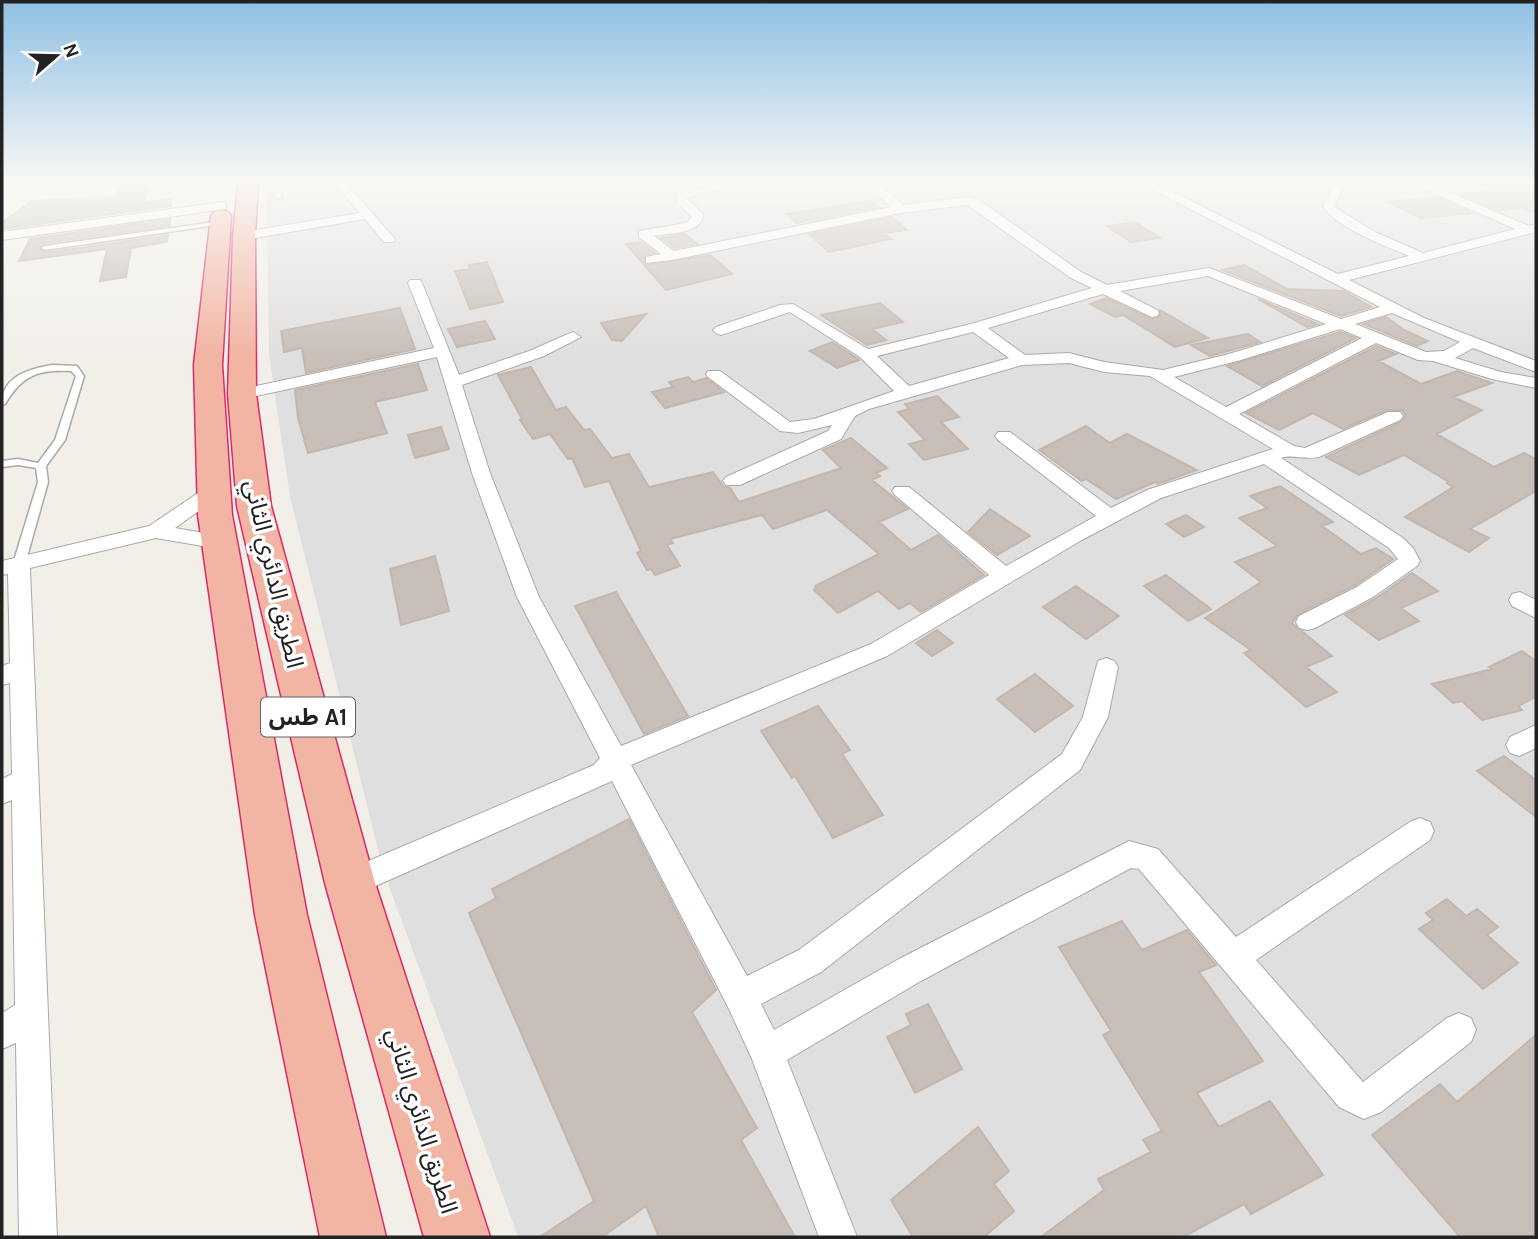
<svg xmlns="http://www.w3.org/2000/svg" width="1538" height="1239" font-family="Karla,'Noto Sans Arabic',sans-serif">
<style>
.residential{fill:#e0dfdf}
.building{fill:#c7bfb8;stroke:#c4b6ab;stroke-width:2}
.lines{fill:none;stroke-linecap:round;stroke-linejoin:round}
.service-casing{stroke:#a9a9a9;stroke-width:3}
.minor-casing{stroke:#a9a9a9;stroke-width:2}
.trunk-casing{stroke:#dc2a67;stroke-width:3}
.service{fill:#fff;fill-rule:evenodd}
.minor{fill:#fff;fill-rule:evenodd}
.trunk{fill:#f2b4a3;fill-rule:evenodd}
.labels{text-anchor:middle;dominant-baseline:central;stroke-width:7;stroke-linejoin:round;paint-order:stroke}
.shield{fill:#fff;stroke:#646464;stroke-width:2}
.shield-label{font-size:23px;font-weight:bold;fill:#222}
.street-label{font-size:24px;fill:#222;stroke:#fff}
</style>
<rect width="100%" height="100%" fill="#f2efe9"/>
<path class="residential" d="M266,182H1536V1237H518L383,870L290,497L269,354Z"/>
<path class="building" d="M120,182H150L144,203L171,199V206L2,229V223L32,201L115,196Z
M1536,186V213L1522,208L1498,210L1460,194Z
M1436,197L1472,213L1421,218L1388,202Z
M871,201L879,207L797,223L786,214Z
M892,217L907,230L883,233L891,239L829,252L809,234Z
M170,219V226L45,243L39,247L45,253L168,235L167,242L131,248L126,277L100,281L107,249L19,261L30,239Z
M1135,222L1160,238L1131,242L1107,226Z
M685,234L697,244L675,248L661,238Z
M641,242L655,253L644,255V265L710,255L732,274L666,290L626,244Z
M487,262L503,302L470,309L455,271L470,269L469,265Z
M1244,265L1287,289L1344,291L1371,307L1341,316L1222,270Z
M1106,298L1151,319L1159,317L1160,310L1208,338L1175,347L1123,315L1115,317L1090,304Z
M1258,299L1318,324L1307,327Z
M880,303L903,322L872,329L886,340L867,345L821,315Z
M400,308L415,349L306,373L302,348L284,352L281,331Z
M646,314L622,341L612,340L601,323Z
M1386,317L1404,330L1428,341L1417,346L1363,324Z
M485,321L495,339L457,347L448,329Z
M1340,332L1356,338L1262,386L1227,366Z
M1248,334L1260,342L1210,356L1191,345Z
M832,342L858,359L859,360L837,368L810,351Z
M1376,346L1396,354L1378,361L1421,384L1457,371L1492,383L1453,397L1482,410L1437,434L1494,467L1524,453L1536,459V491L1470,529L1489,538L1469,552L1405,517L1453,487L1447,483L1449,482L1404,455L1359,475L1326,457L1401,422L1406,416L1402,410H1387L1343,429L1313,413L1279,430L1246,413Z
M418,364L427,390L375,402L387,433L308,453L298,418L295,390Z
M531,367L556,410L566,407L584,430L590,429L612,458L629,454L649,487L713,472L724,487L730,488L739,502L841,468L823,450L851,438L887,468L876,473L880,476L872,480L908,509L879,522L911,550L938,535L984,575L921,612L910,603L899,609L878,591L838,613L814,590L817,588L815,586L879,554L827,510L773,529L762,515L670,539L673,543L667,545L680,566L655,575L651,569L647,570L637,553L641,551L609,481L585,487L572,458L568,459L550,434L533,439L520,420L522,419L498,375Z
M688,377L693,382L706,378L724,392L665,408L652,392L673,387L669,382Z
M937,396L959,417L941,422L968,449L924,460L909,444L925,440L898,412L909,409L905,404Z
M1086,426L1110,443L1127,434L1197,470L1158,484L1155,482L1116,499L1086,479L1082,481L1039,450Z
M441,427L449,449L415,458L408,435Z
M1280,486L1333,522L1322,526L1361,554L1376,548L1393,559L1356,585L1298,614L1292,623L1332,656L1306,667L1337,692L1306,707L1244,653L1251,650L1205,618L1261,582L1235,562L1277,546L1239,518L1267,508L1250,496Z
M990,509L1030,536L997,555L968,532Z
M1186,515L1204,527L1184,537L1166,524Z
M435,556L449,611L401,625L390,569Z
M1412,573L1438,591L1401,608L1419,621L1379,640L1345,615L1375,599Z
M1166,575L1211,609L1188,621L1144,586Z
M1076,586L1119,616L1086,639L1043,607Z
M616,592L688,716L644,734L575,606Z
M937,630L953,643L932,656L916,643Z
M1522,651L1536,661V697L1518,706L1522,710L1482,720L1462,701L1453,703L1432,684L1492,669L1489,667Z
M1035,674L1073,706L1035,732L997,699Z
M818,706L850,750L842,754L883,815L833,838L795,776L792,778L761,731Z
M1504,756L1536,780V817L1477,771Z
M629,819L716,990L692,1012L757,1128L741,1140L795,1237H659L646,1206L602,1237H540L594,1201L469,913L496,898L492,889Z
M1447,899L1466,916L1477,909L1498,927L1487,935L1518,963L1483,989L1419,929L1433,920L1426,913Z
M1122,921L1142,950L1187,930L1216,965L1199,972L1263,1061L1197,1093L1219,1127L1270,1101L1323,1175L1251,1214L1244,1204L1183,1237H1041L1104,1190L1098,1179L1151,1152L1143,1140L1162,1131L1103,1035L1111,1031L1059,947Z
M928,1004L962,1069L915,1093L887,1037L911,1025L906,1014Z
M1536,1035V1237H1460L1372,1135L1440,1084L1457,1102Z
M978,1127L1009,1171L994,1184L1014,1211L984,1237H913L891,1200Z"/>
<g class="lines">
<defs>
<path id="service" d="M271,182H277L282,199L277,198Z
M221,221L223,222V224L45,250L41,248L45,246Z
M52,365L77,366L84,376L65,440L46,466L48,482L25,564L19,568L13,564L38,482L36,468L18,465L2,467V461L18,459L38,463L55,440L76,376L71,371C39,369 22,375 5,404L2,405C1,377 28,369 52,365Z"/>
<path id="minor" d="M333,182H345L395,239L394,242H384L365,219L244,240L238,236L244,232L360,213Z
M730,182L748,183L687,198L703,214C703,234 669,233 654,236L674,251L891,207L862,182H875L903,205L967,197L979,200L1081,272L1107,285L1209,268L1341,319L1380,307L1138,182H1153L1338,274L1409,256C1388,247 1331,226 1323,205L1334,185L1341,182H1388L1382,185L1343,189L1335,205L1336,208L1375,232L1423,253L1515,229L1409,182H1425L1529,226L1536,224V232L1349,280L1424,318L1536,361V372L1473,348L1455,358L1501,372L1536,378V388L1492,379L1433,361L1418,360L1376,343L1239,414L1294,446L1305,448L1388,412H1400L1403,416L1400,420L1319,457C1305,460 1293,454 1281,458L1403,538L1413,548L1420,561L1417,566L1373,597L1315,628L1307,630L1299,628L1296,622L1299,616L1357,587L1398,559L1389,548L1264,464L1161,498L1080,541L887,656L631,765L747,976L799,950L1062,754L1083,717L1098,661L1106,658L1114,661L1118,667L1108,717L1080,770L821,972L761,1004L774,1030L899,959L1129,841L1158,849L1236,937L1410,822L1420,818L1430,822L1434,831L1430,840L1256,960L1363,1082L1447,1018L1459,1013L1471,1018L1476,1030L1471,1042L1381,1112L1364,1119L1339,1107L1139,869L1131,868L921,981L787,1060L857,1237H819L752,1059L729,1009L612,781L360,893L350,897L340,893L335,883L340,873L594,765L600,758L517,597L472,473L437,357L242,399L234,394L242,389L434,348L408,283L410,280H420L422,283L459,375L532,350L568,334L573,332L581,337L544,356L462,385L490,473L539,597L621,746L871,644L989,575L895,495L892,491L895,487H909L1006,566L1096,516L998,440L995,436L998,432H1010L1111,508L1147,490L1273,449L1150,376L1104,372L1069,363L1022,365L869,409L855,416L841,439L740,485H726L723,481L726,477L828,431L832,425L798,433L780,431L708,377L706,374L708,371H720L790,422L814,419L894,391L860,357L790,312L721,335L716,333L713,330L716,327L780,305L793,304L868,349L971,324L1092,288L1071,278L967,205L900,213L672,260L646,263V257L661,254L639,237V231L686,223L692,217L676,202L677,194ZM1208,276L1326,324L1229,354L1163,370L1104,362L1069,353L1025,355L988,328L1103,294L1152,317L1157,316L1159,313L1157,310L1120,291ZM1392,313L1460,342L1444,351L1426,352L1355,324ZM1340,329L1362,338L1226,407L1174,377L1241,360ZM973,332L1009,358L909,386L877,356Z
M222,202L226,203V209L2,240V232Z
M214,485L221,487L224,491L221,495L175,528L227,537L230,542L227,547L220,549L156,538L30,568L57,1237H19L16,1043L2,1049V1013L15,1005L12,800L2,804V779L12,774L10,683L2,685V666L10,663L8,574L2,575V561L149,526L207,487Z
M1520,592L1536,600V618L1512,606L1509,600L1512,594Z
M1536,725V748L1519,756L1510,753L1506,745L1510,737Z"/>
<path id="trunk" d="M238,182H258L255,236L256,394L271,506L375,883L490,1237H424L325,883L237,506L228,394L233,236Z
M221,210L228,212L231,216L222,365L232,515L307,915L386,1237H320L255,915L198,515L194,365L211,216L214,212Z"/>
</defs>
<use href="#service" class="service-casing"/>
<use href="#minor" class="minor-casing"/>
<use href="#trunk" class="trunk-casing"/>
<use href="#service" class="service"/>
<use href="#minor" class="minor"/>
<use href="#trunk" class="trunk"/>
</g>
<linearGradient id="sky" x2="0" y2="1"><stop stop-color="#8fc0e4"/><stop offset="0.51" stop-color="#f9f8f5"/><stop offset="1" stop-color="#f9f8f5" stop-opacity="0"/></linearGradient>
<rect width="1538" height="356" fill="url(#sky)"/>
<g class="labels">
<rect class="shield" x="261" y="697.5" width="94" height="39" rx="5"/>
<g class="shield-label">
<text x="308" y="717">طس A1</text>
</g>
<g class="street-label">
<text transform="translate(274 574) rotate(77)">الطريق الدائري الثاني</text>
<text transform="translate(422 1121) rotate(73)">الطريق الدائري الثاني</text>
</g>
</g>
<rect width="1538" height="1239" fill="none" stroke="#222222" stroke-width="7"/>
<g transform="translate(56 56) rotate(70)" stroke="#ffffff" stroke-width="5" paint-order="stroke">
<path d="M0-5L12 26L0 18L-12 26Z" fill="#222222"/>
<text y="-10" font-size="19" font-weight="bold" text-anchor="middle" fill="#222222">N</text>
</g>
</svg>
